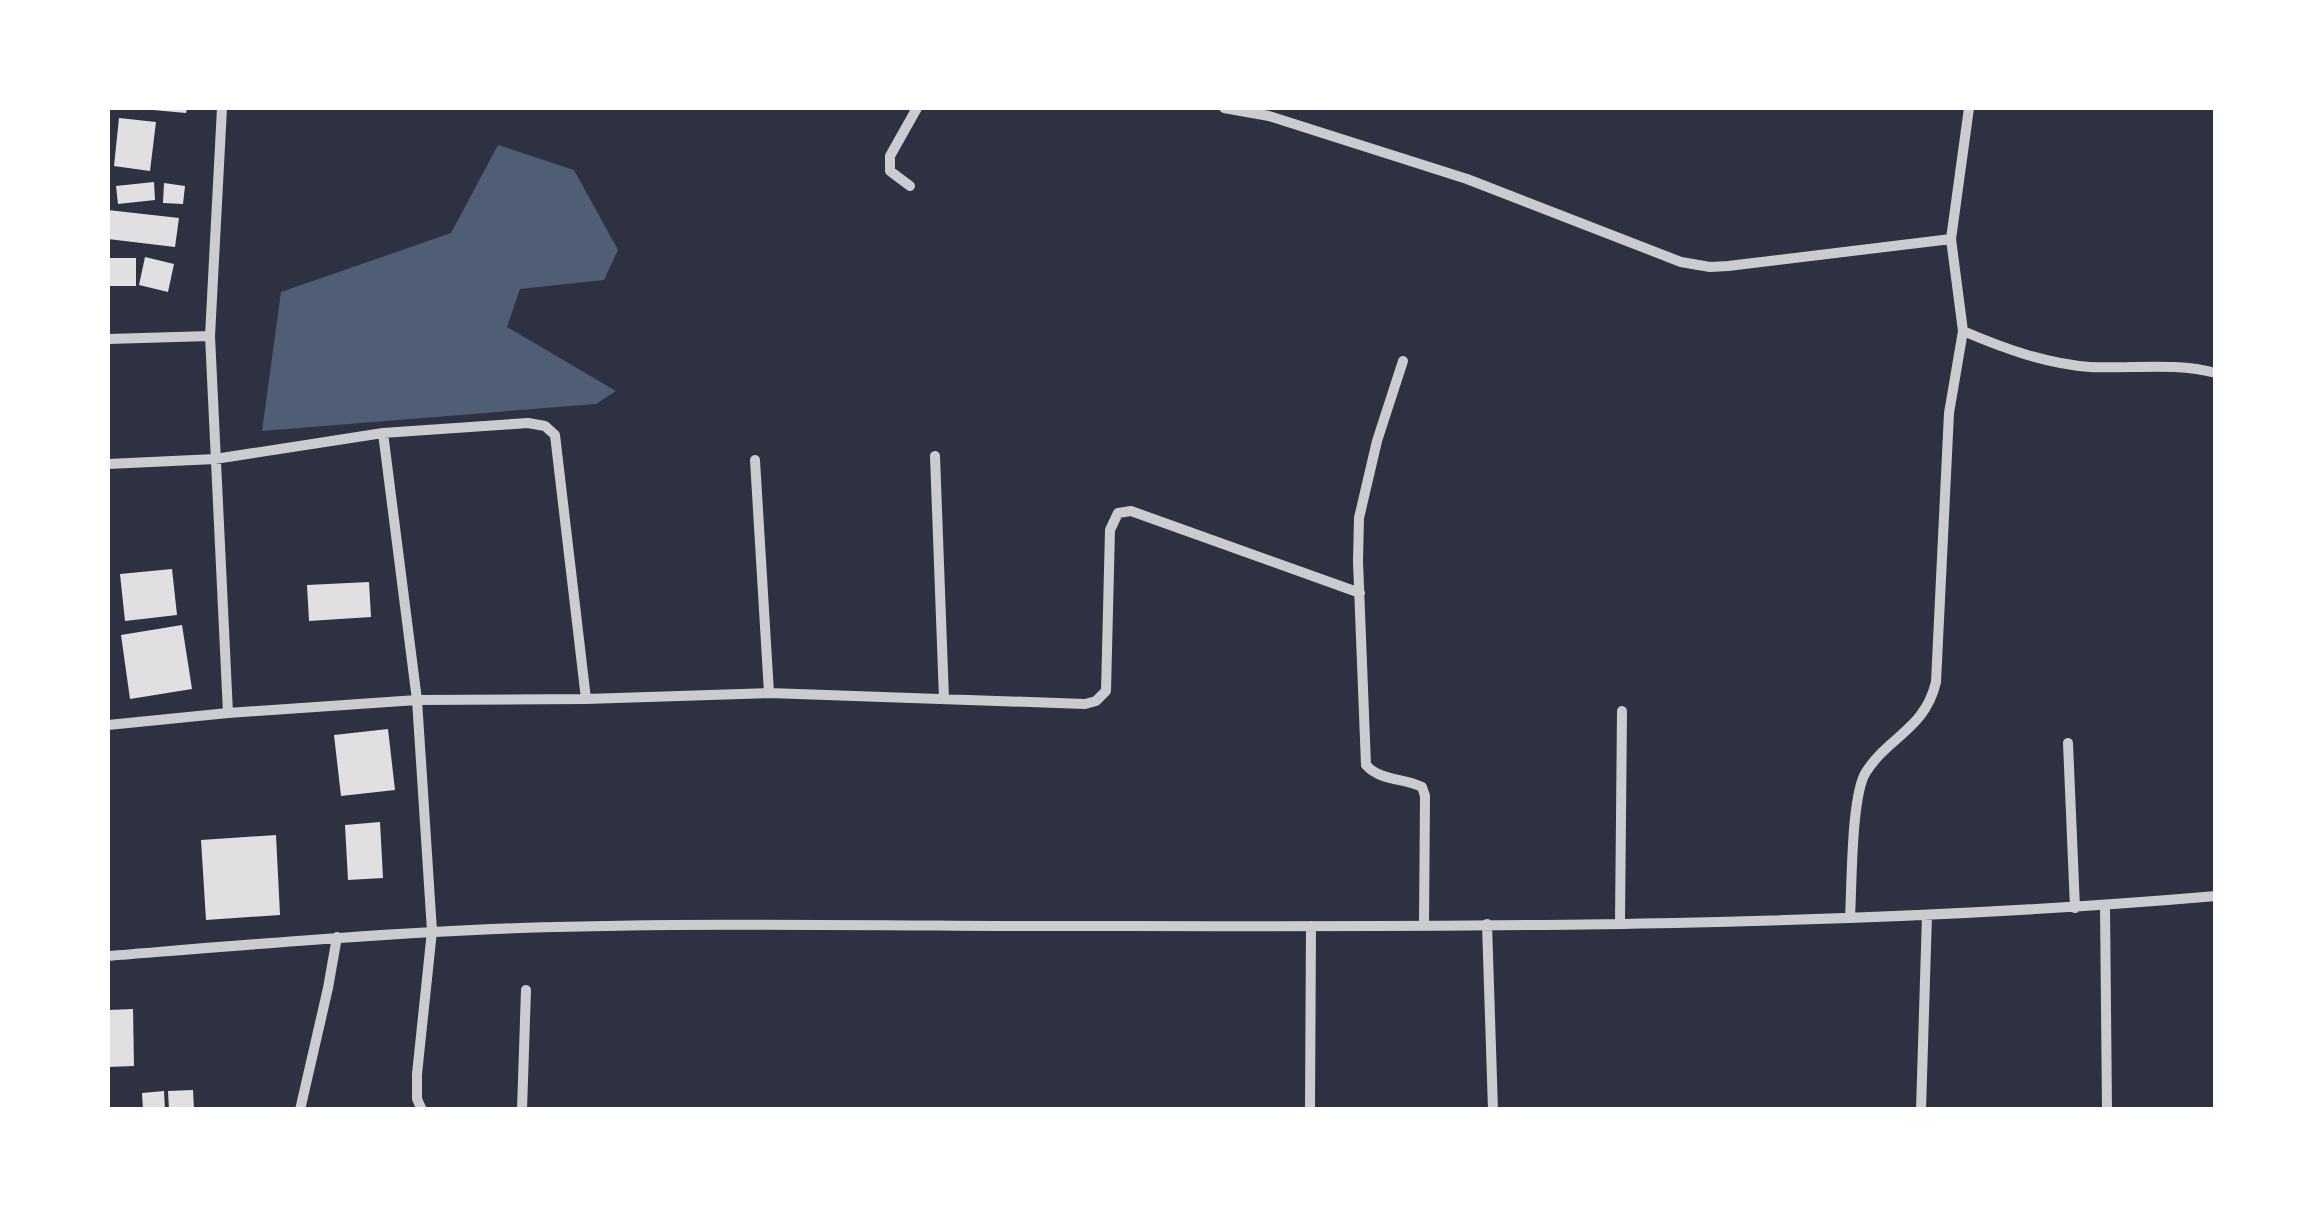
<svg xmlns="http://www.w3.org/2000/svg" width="2323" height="1217" font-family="'DM Sans',sans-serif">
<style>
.water{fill:#4f5d75}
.building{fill:#e0e0e3}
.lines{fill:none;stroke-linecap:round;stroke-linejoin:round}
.minor{stroke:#caccd0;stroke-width:10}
</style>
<rect width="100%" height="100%" fill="#2d3142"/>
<path class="water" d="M498,145L574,170L618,250L604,280L520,289L507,327L616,391L596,404L262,431L281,292L451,233Z"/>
<path class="building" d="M153,108H187L186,113L153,110Z
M119,118L156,122L150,171L114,166Z
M154,182L155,200L118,204L116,186Z
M164,183L185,186L183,204L163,203Z
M108,210L179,218L175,247L108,239Z
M145,257L174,264L168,292L139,285Z
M108,258H136V286H108Z
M172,569L177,615L125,621L120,574Z
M369,582L371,617L309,621L307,585Z
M182,625L192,689L130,699L121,635Z
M388,729L395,790L341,796L334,735Z
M380,822L383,878L348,880L345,825Z
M276,835L280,915L206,920L201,840Z
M133,1009L134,1066L108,1067V1010Z
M193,1090L194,1110H169L168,1091Z
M164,1091L165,1110H143L142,1093Z"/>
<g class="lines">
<path class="minor" d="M222,108L210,336L228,713
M1224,108L1269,116L1467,179L1681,262L1710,267L1728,266L1951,239
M910,186L890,171V156L917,108
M1963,331C2003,348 2046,364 2090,367C2132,369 2175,362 2216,373
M108,339L210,336
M1403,361L1377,441L1359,518L1358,561L1366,765C1380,781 1404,778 1422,787L1425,796L1424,925
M383,433L417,700L432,931L417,1074V1099L422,1110
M935,456L944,699
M755,460L769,693
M108,464L215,459L383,433L528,423L545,426L555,435L586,699
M108,725L228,713L417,700L586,699L769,693L1085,704L1096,701L1106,691L1110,530L1118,513L1131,511L1360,593
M2068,743L2075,908
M2105,906L2107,1110
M1850,917C1852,886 1851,795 1866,772C1889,736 1925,729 1936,682L1949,413L1963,331L1951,239L1969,108
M1620,922L1622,711
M1487,924L1493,1110
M108,956C245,945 382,933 520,928C679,923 838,925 997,926C1403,926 1811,931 2216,896
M300,1110L328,988L337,937
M522,1110L526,990
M1310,1110L1311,926
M1921,1110L1927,915"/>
</g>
<rect width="2323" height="1217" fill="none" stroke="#ffffff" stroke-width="220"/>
</svg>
